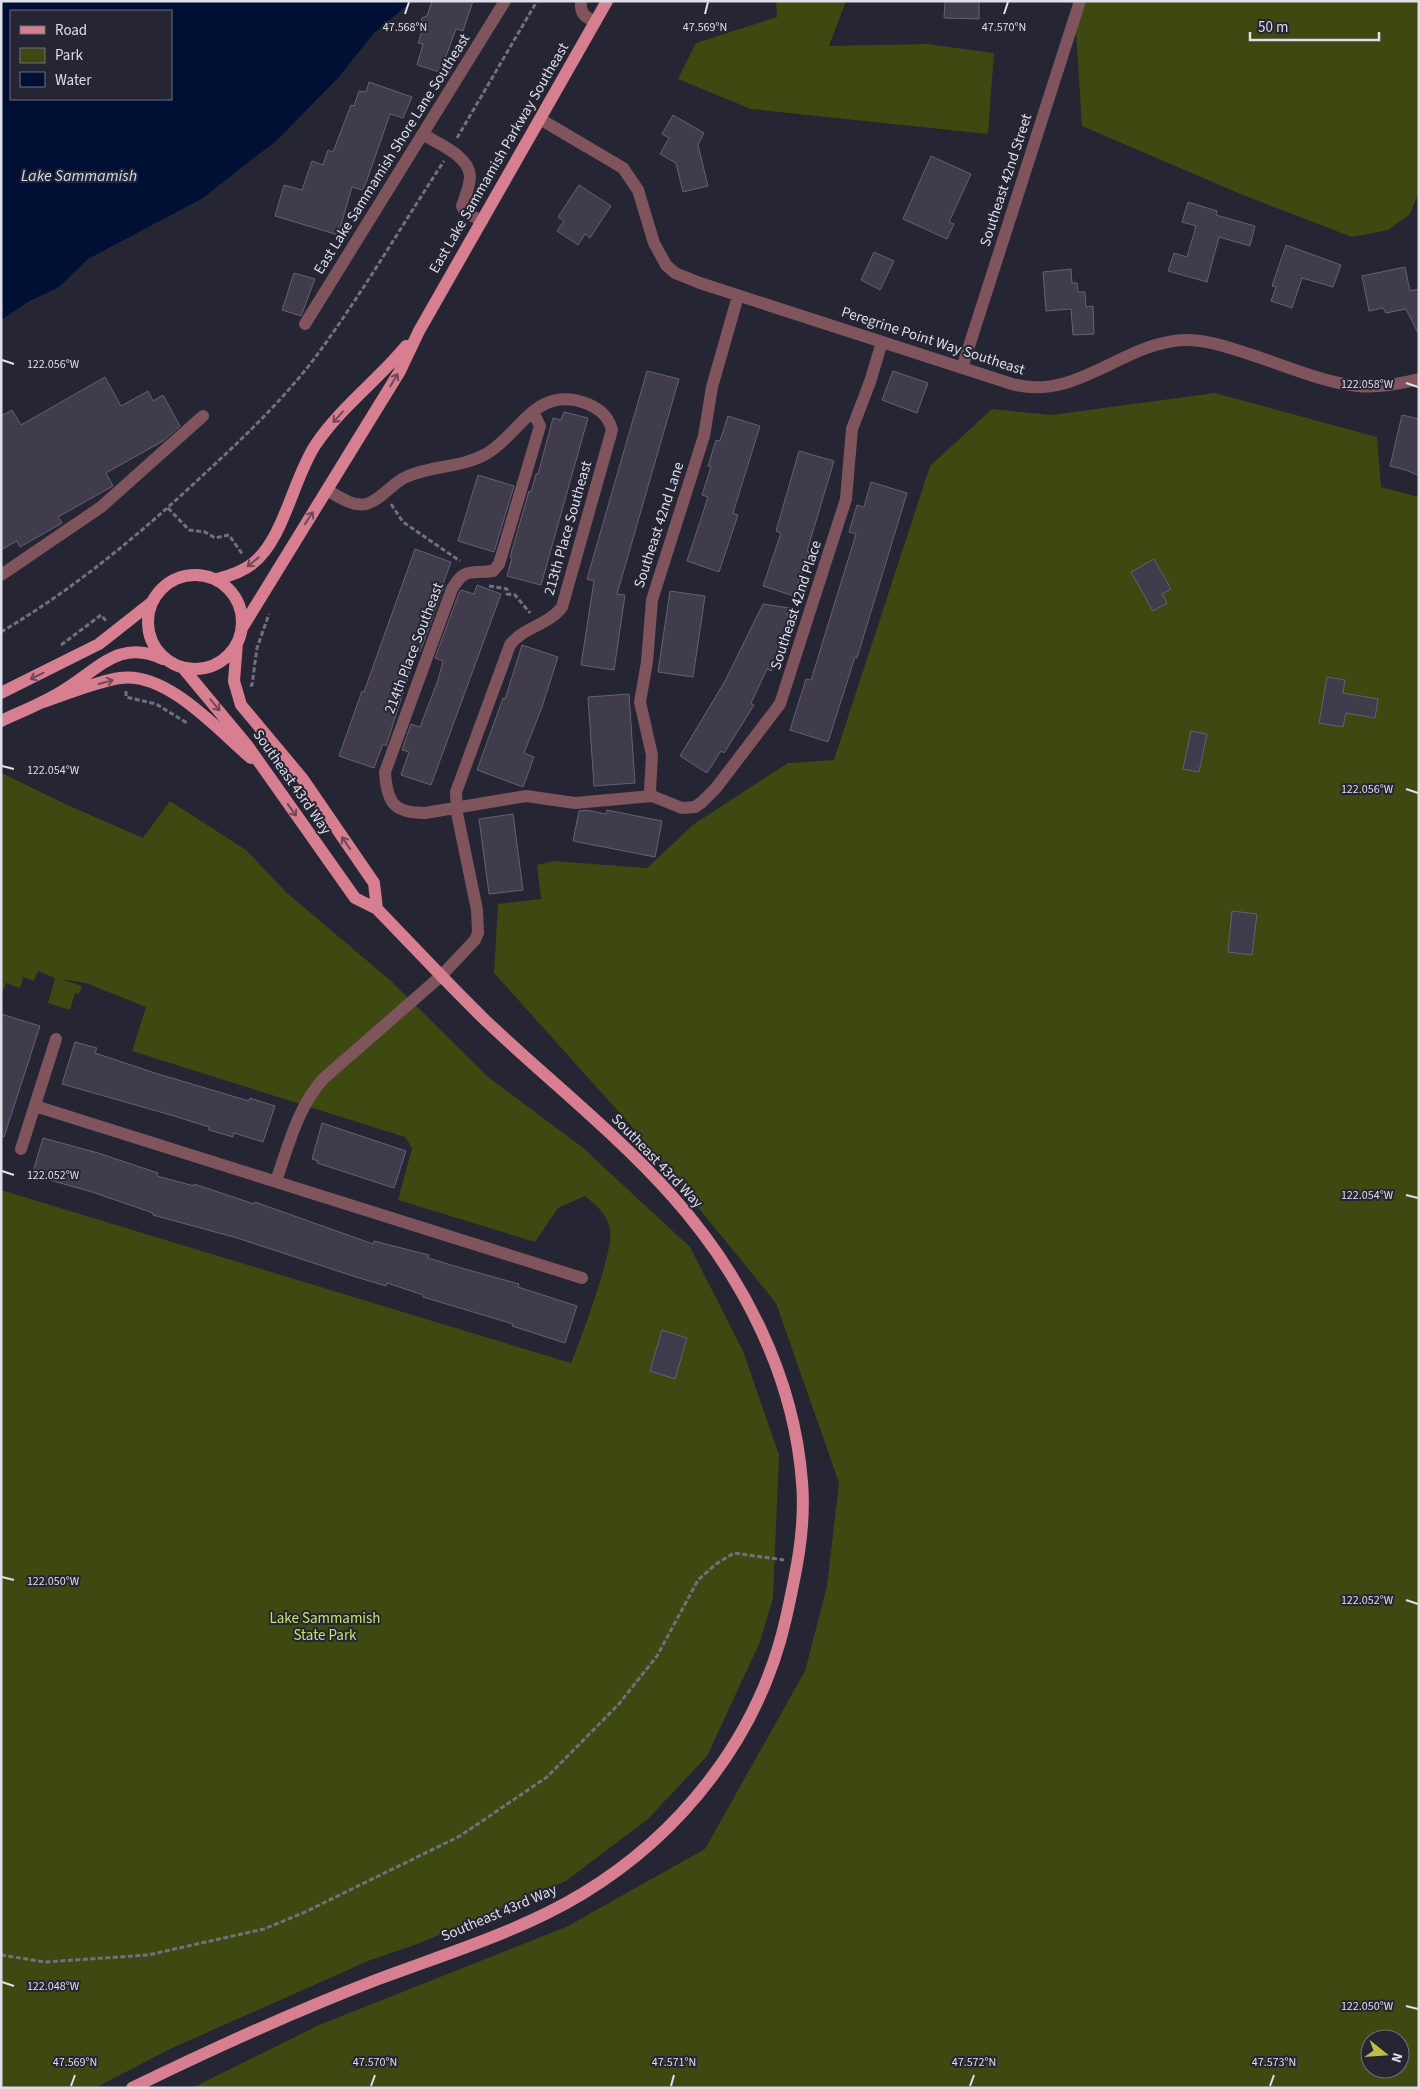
<svg xmlns="http://www.w3.org/2000/svg" width="1420" height="2089" font-family="'Source Sans 3',sans-serif">
<style>
.green{fill:#3d4911;fill-rule:evenodd}
.water{fill:#001035;fill-rule:evenodd}
.building{fill:#403c4c;stroke:#656172}
.lines{fill:none;stroke-linecap:round;stroke-linejoin:round}
.path{stroke:#70717e;stroke-width:3;stroke-dasharray:5 2.5;stroke-linecap:butt}
.minor{stroke:#7f545c;stroke-width:12}
.major{stroke:#d77f91;stroke-width:12}
.oneway{stroke:#6c4959}
.ticks{fill:none;stroke:#dedfe9;stroke-width:2}
.labels{text-anchor:middle;dominant-baseline:central;stroke-width:4;stroke-linejoin:round;paint-order:stroke}
.street-label{font-size:15px;fill:#dedfe9;stroke:#252534}
.park-label{font-size:15px;fill:#c5e563;stroke:#252534}
.water-label{font-size:16px;font-style:italic;fill:#cfddf1;stroke:#252534}
.ticks-label{font-size:12px;text-anchor:middle;fill:#dedfe9;stroke:#252534;stroke-width:4;stroke-linejoin:round;paint-order:stroke}
</style>
<rect width="100%" height="100%" fill="#252534"/>
<path class="green" d="M776,1H846L829,46L927,44L994,53L988,134L751,109L678,79L696,43L777,17Z
M1074,1H1419V192L1410,214L1388,230L1352,237L1243,195L1082,126Z
M1215,393L1377,437L1381,487L1419,497V2088H192L319,2025L566,1927L705,1849L805,1671L827,1586L839,1483L776,1303L635,1130L494,973L498,904L541,899L537,865L553,861L647,868L694,824L788,763L834,760L930,466L992,409L1051,415ZM1370,2039H1400V2069H1370Z
M4,774L65,804L143,838L170,801L246,850L287,893L391,981L487,1076L582,1147L690,1247L743,1351L779,1455L773,1598L760,1642L707,1756L648,1819L566,1881L420,1943L368,1961L170,2049L95,2088H1V1190L571,1363C580,1341 615,1249 610,1229C606,1213 598,1207 585,1196L558,1208L535,1242L398,1200L412,1148L405,1137L132,1051L146,1007L86,983L61,979L82,986L79,994L75,993L70,1010L48,1003L55,978L38,971L34,981L23,977L20,988L6,983L1,997V775Z"/>
<path class="water" d="M1,1H412L374,33L338,78L275,142L251,160L203,198L88,259L59,287L28,302L1,320ZM11,11H171V99H11Z"/>
<path class="building" d="M432,1H473L463,31L456,29L445,59L454,61L449,75L417,65L423,44L418,43L422,31L420,26L422,18L427,16Z
M945,1H979V19L944,18Z
M369,82L412,97L403,118L390,114L366,183L362,190L352,187L338,235L275,216L284,185L302,190L312,161L323,165L328,150L333,152L351,105L354,106L359,91L366,92Z
M673,115L704,133L698,145L708,186L683,192L676,163L660,154L669,138L662,134Z
M931,156L971,174L949,222L954,224L947,239L903,219Z
M579,185L611,206L590,238L585,234L578,245L557,231L564,221L558,217Z
M1188,202L1217,211L1216,215L1255,226L1250,246L1219,237L1207,282L1168,271L1174,253L1187,257L1196,226L1182,222Z
M1286,245L1341,265L1333,287L1302,278L1292,308L1271,301L1276,287L1272,286Z
M874,252L894,261L880,290L861,280Z
M1405,267L1410,291L1419,289V335L1406,309L1386,313L1383,308L1369,311L1362,276Z
M1071,269L1072,283H1077L1078,292H1085L1086,307L1093,306L1094,334L1073,335L1071,309L1046,311L1043,272Z
M294,273L315,279L301,316L282,310Z
M647,371L679,379L617,594L625,595L614,670L581,665L594,581L587,579Z
M893,371L928,383L917,413L882,400Z
M105,377L121,406L148,391L153,401L163,395L180,426L163,441L106,473L113,486L58,517L62,523L20,547L17,541L1,550V416L12,410L21,425Z
M564,412L588,418L541,585L507,576L512,558L510,557L529,491L531,492L536,474H538L553,418L561,420Z
M1402,415L1419,419V476L1406,470L1390,466Z
M728,416L760,426L733,513L738,515L719,572L687,561L708,497L702,495L711,467L708,466L716,440L720,441Z
M799,451L834,461L807,551L809,552L794,596L763,586L781,533L776,531Z
M478,475L514,486L494,552L458,541Z
M871,482L907,493L857,658L855,657L828,742L790,730L806,679L811,680L856,534L849,532L857,505L864,507Z
M415,549L451,562L443,584H445L420,652L418,651L413,662L386,746L383,744L374,768L339,756L362,691L364,692Z
M1154,559L1171,589L1162,594L1167,603L1153,611L1131,572Z
M477,585L501,594L431,785L401,775L409,752L402,750L411,724L420,727L438,680L443,661L435,658L459,593L461,590L474,594Z
M670,591L705,596L693,677L658,672Z
M763,604L790,608L787,616L795,620L771,671L767,669L751,703L754,705L724,753L721,751L707,773L680,756L725,681Z
M522,645L558,657L542,707L524,753L534,757L523,787L477,770L503,698L505,699Z
M1327,677L1345,680L1343,693L1378,699L1375,718L1346,713L1343,727L1319,723Z
M629,694L635,783L594,786L588,697Z
M1191,731L1207,734L1199,772L1183,769Z
M586,810L606,814L607,810L662,821L655,857L573,841L579,811Z
M513,814L523,890L489,894L479,819Z
M1232,911L1257,914L1252,955L1228,952Z
M1,1014L40,1026L4,1137L1,1136Z
M75,1042L97,1048L95,1053L155,1073L249,1101L250,1098L275,1106L263,1142L234,1133L233,1137L209,1130V1127L174,1116L62,1084Z
M322,1123L406,1151L394,1188L317,1163L318,1161L312,1159Z
M43,1138L98,1153L158,1173L157,1176L194,1186V1184L254,1204L255,1202L373,1244L374,1241L429,1255L428,1258L458,1267L519,1284L518,1287L577,1306L565,1343L512,1326L513,1324L423,1297V1295L387,1283L386,1286L356,1277L237,1238L153,1215V1213L92,1192L32,1175Z
M662,1330L687,1338L675,1379L650,1371Z"/>
<g class="lines">
<path class="path" d="M457,138L537,1
M391,504L403,522L460,561
M168,508L189,530L205,532L215,538L229,535L243,555
M489,586L507,589V594L515,595L530,613
M1,632C74,589 139,535 201,477C240,441 278,405 311,363C359,299 400,228 444,161
M61,645L101,615L107,622
M250,686L252,685L257,648L269,614
M126,691V697L156,704L187,723
M1,1955L45,1962L148,1955L264,1929L303,1913L460,1836L547,1777L618,1705L657,1656L698,1580L716,1564L734,1553L784,1560"/>
<path class="minor" d="M581,1C580,14 584,16 595,22
M540,119L623,168L638,190L654,243L666,265L675,273L700,283L1012,384C1077,402 1124,341 1186,340C1208,340 1228,347 1249,354C1284,365 1321,382 1358,386C1378,388 1399,384 1419,379
M424,135C439,144 469,156 470,176C470,186 465,197 462,206L465,212L482,221
M305,324L505,1
M962,368L1080,1
M533,412L540,426L499,564L493,571C470,574 465,567 452,589L385,772C387,802 393,813 425,813L526,796L575,803L652,796
M1,575L101,507L203,416
M652,796L682,808L695,807L702,802L716,788L780,704L846,499L852,429L870,382L882,342
M652,796L650,791L652,755L640,702L647,662L652,600L704,436L712,387L738,296
M35,1106L582,1278
M21,1149L56,1039
M276,1181C289,1144 297,1109 323,1079L441,976L475,940L478,933L477,910L457,813L456,792L510,645C523,627 549,625 562,607L612,430C608,416 601,410 588,404C536,383 520,435 486,454C461,468 432,465 406,477C392,483 380,501 366,504C352,507 338,496 327,490"/>
<path class="major" d="M148 622a47 47 0 1 1 94 0a47 47 0 1 1-94 0Z
M217,579C229,576 242,572 252,564C284,540 293,478 316,444C341,407 378,380 406,346
M242,628L400,371L419,331L607,1
M237,643L234,681L241,705L302,778L374,883L377,909
M1,693L99,644L151,603
M43,702C68,694 94,682 120,678C167,671 218,730 251,758
M1,721C22,711 44,703 64,690C98,670 119,638 163,659
M132,2088C212,2049 293,2012 376,1980C445,1954 519,1932 582,1894C683,1833 760,1734 786,1618C796,1573 806,1528 802,1482C794,1376 743,1276 673,1197C616,1133 547,1079 485,1020C448,984 413,946 377,909L355,898L247,745L183,668"/>
</g>
<defs><path id="oneway-shaft" d="M-6 0H5M1.5-3L5.5 0L1.5 3" fill="none" stroke-width="1.6" stroke-linecap="round" stroke-linejoin="round" transform="scale(1.25)"/></defs>
<g class="oneway">
<use href="#oneway-shaft" transform="translate(394 380) rotate(-59)"/>
<use href="#oneway-shaft" transform="translate(338 417) rotate(132)"/>
<use href="#oneway-shaft" transform="translate(309 518) rotate(-57)"/>
<use href="#oneway-shaft" transform="translate(253 562) rotate(141)"/>
<use href="#oneway-shaft" transform="translate(37 676) rotate(154)"/>
<use href="#oneway-shaft" transform="translate(106 682) rotate(-15)"/>
<use href="#oneway-shaft" transform="translate(215 705) rotate(51)"/>
<use href="#oneway-shaft" transform="translate(292 810) rotate(55)"/>
<use href="#oneway-shaft" transform="translate(346 843) rotate(-124)"/>
</g>
<path class="ticks" d="M405,14L409,2M705,14L708,2M1004,14L1008,2M2,360L14,364M1406,383L1418,387M2,766L14,769M1406,789L1418,793M2,1171L14,1175M1406,1195L1418,1198M2,1577L14,1580M1406,1600L1418,1604M2,1982L14,1986M1406,2006L1418,2009M71,2086L75,2075M371,2086L375,2075M671,2086L674,2075M970,2086L974,2075M1270,2086L1274,2075"/>
<g class="labels">
<g class="street-label">
<text transform="translate(392 154) rotate(-58)">East Lake Sammamish Shore Lane Southeast</text>
<text transform="translate(499 158) rotate(-60)">East Lake Sammamish Parkway Southeast</text>
<text transform="translate(1006 180) rotate(-72)">Southeast 42nd Street</text>
<text transform="translate(933 341) rotate(18)">Peregrine Point Way Southeast</text>
<text transform="translate(659 525) rotate(-72)">Southeast 42nd Lane</text>
<text transform="translate(568 528) rotate(-74)">213th Place Southeast</text>
<text transform="translate(796 605) rotate(-72)">Southeast 42nd Place</text>
<text transform="translate(414 648) rotate(-69)">214th Place Southeast</text>
<text transform="translate(292 782) rotate(55)">Southeast 43rd Way</text>
<text transform="translate(657 1161) rotate(46)">Southeast 43rd Way</text>
<text transform="translate(499 1913) rotate(-23)">Southeast 43rd Way</text>
</g>
<g class="park-label">
<text x="325" y="1618">Lake Sammamish<tspan x="325" dy="17">State Park</tspan></text>
</g>
<g class="water-label">
<text x="79" y="176">Lake Sammamish</text>
</g>
</g>
<g class="ticks-label">
<text x="405" y="31">47.568°N</text>
<text x="705" y="31">47.569°N</text>
<text x="1004" y="31">47.570°N</text>
<text x="53" y="368">122.056°W</text>
<text x="1367" y="388">122.058°W</text>
<text x="53" y="774">122.054°W</text>
<text x="1367" y="793">122.056°W</text>
<text x="53" y="1179">122.052°W</text>
<text x="1367" y="1199">122.054°W</text>
<text x="53" y="1585">122.050°W</text>
<text x="1367" y="1604">122.052°W</text>
<text x="53" y="1990">122.048°W</text>
<text x="1367" y="2010">122.050°W</text>
<text x="75" y="2066">47.569°N</text>
<text x="375" y="2066">47.570°N</text>
<text x="674" y="2066">47.571°N</text>
<text x="974" y="2066">47.572°N</text>
<text x="1274" y="2066">47.573°N</text>
</g>
<rect width="1420" height="2089" fill="none" stroke="#dedfe9" stroke-width="5"/>
<rect x="10" y="10" width="162" height="90" fill="#252534" stroke="#6f6f7c"/>
<rect x="20" y="26" width="25" height="8" fill="#d77f91" stroke="#6f6f7c"/>
<text x="55" y="35" font-size="15" fill="#dedfe9">Road</text>
<rect x="20" y="48" width="25" height="15" fill="#3d4911" stroke="#6f6f7c"/>
<text x="55" y="60" font-size="15" fill="#dedfe9">Park</text>
<rect x="20" y="72" width="25" height="15" fill="#001035" stroke="#6f6f7c"/>
<text x="55" y="85" font-size="15" fill="#dedfe9">Water</text>
<g transform="translate(1385 2054) rotate(107)"><circle r="24" fill="#252534" stroke="#6f6f7c"/>
<path d="M0-4L9 19L0 12L-9 19Z" fill="#c0be41"/>
<text y="-8" font-size="14" font-weight="bold" text-anchor="middle" fill="#dedfe9">N</text>
</g>
<path d="M1250 32v8h129v-8" fill="none" stroke="#dedfe9" stroke-width="2.5"/>
<text x="1258" y="32" font-size="15" fill="#dedfe9" stroke="#252534" stroke-width="4" paint-order="stroke">50 m</text>
</svg>
